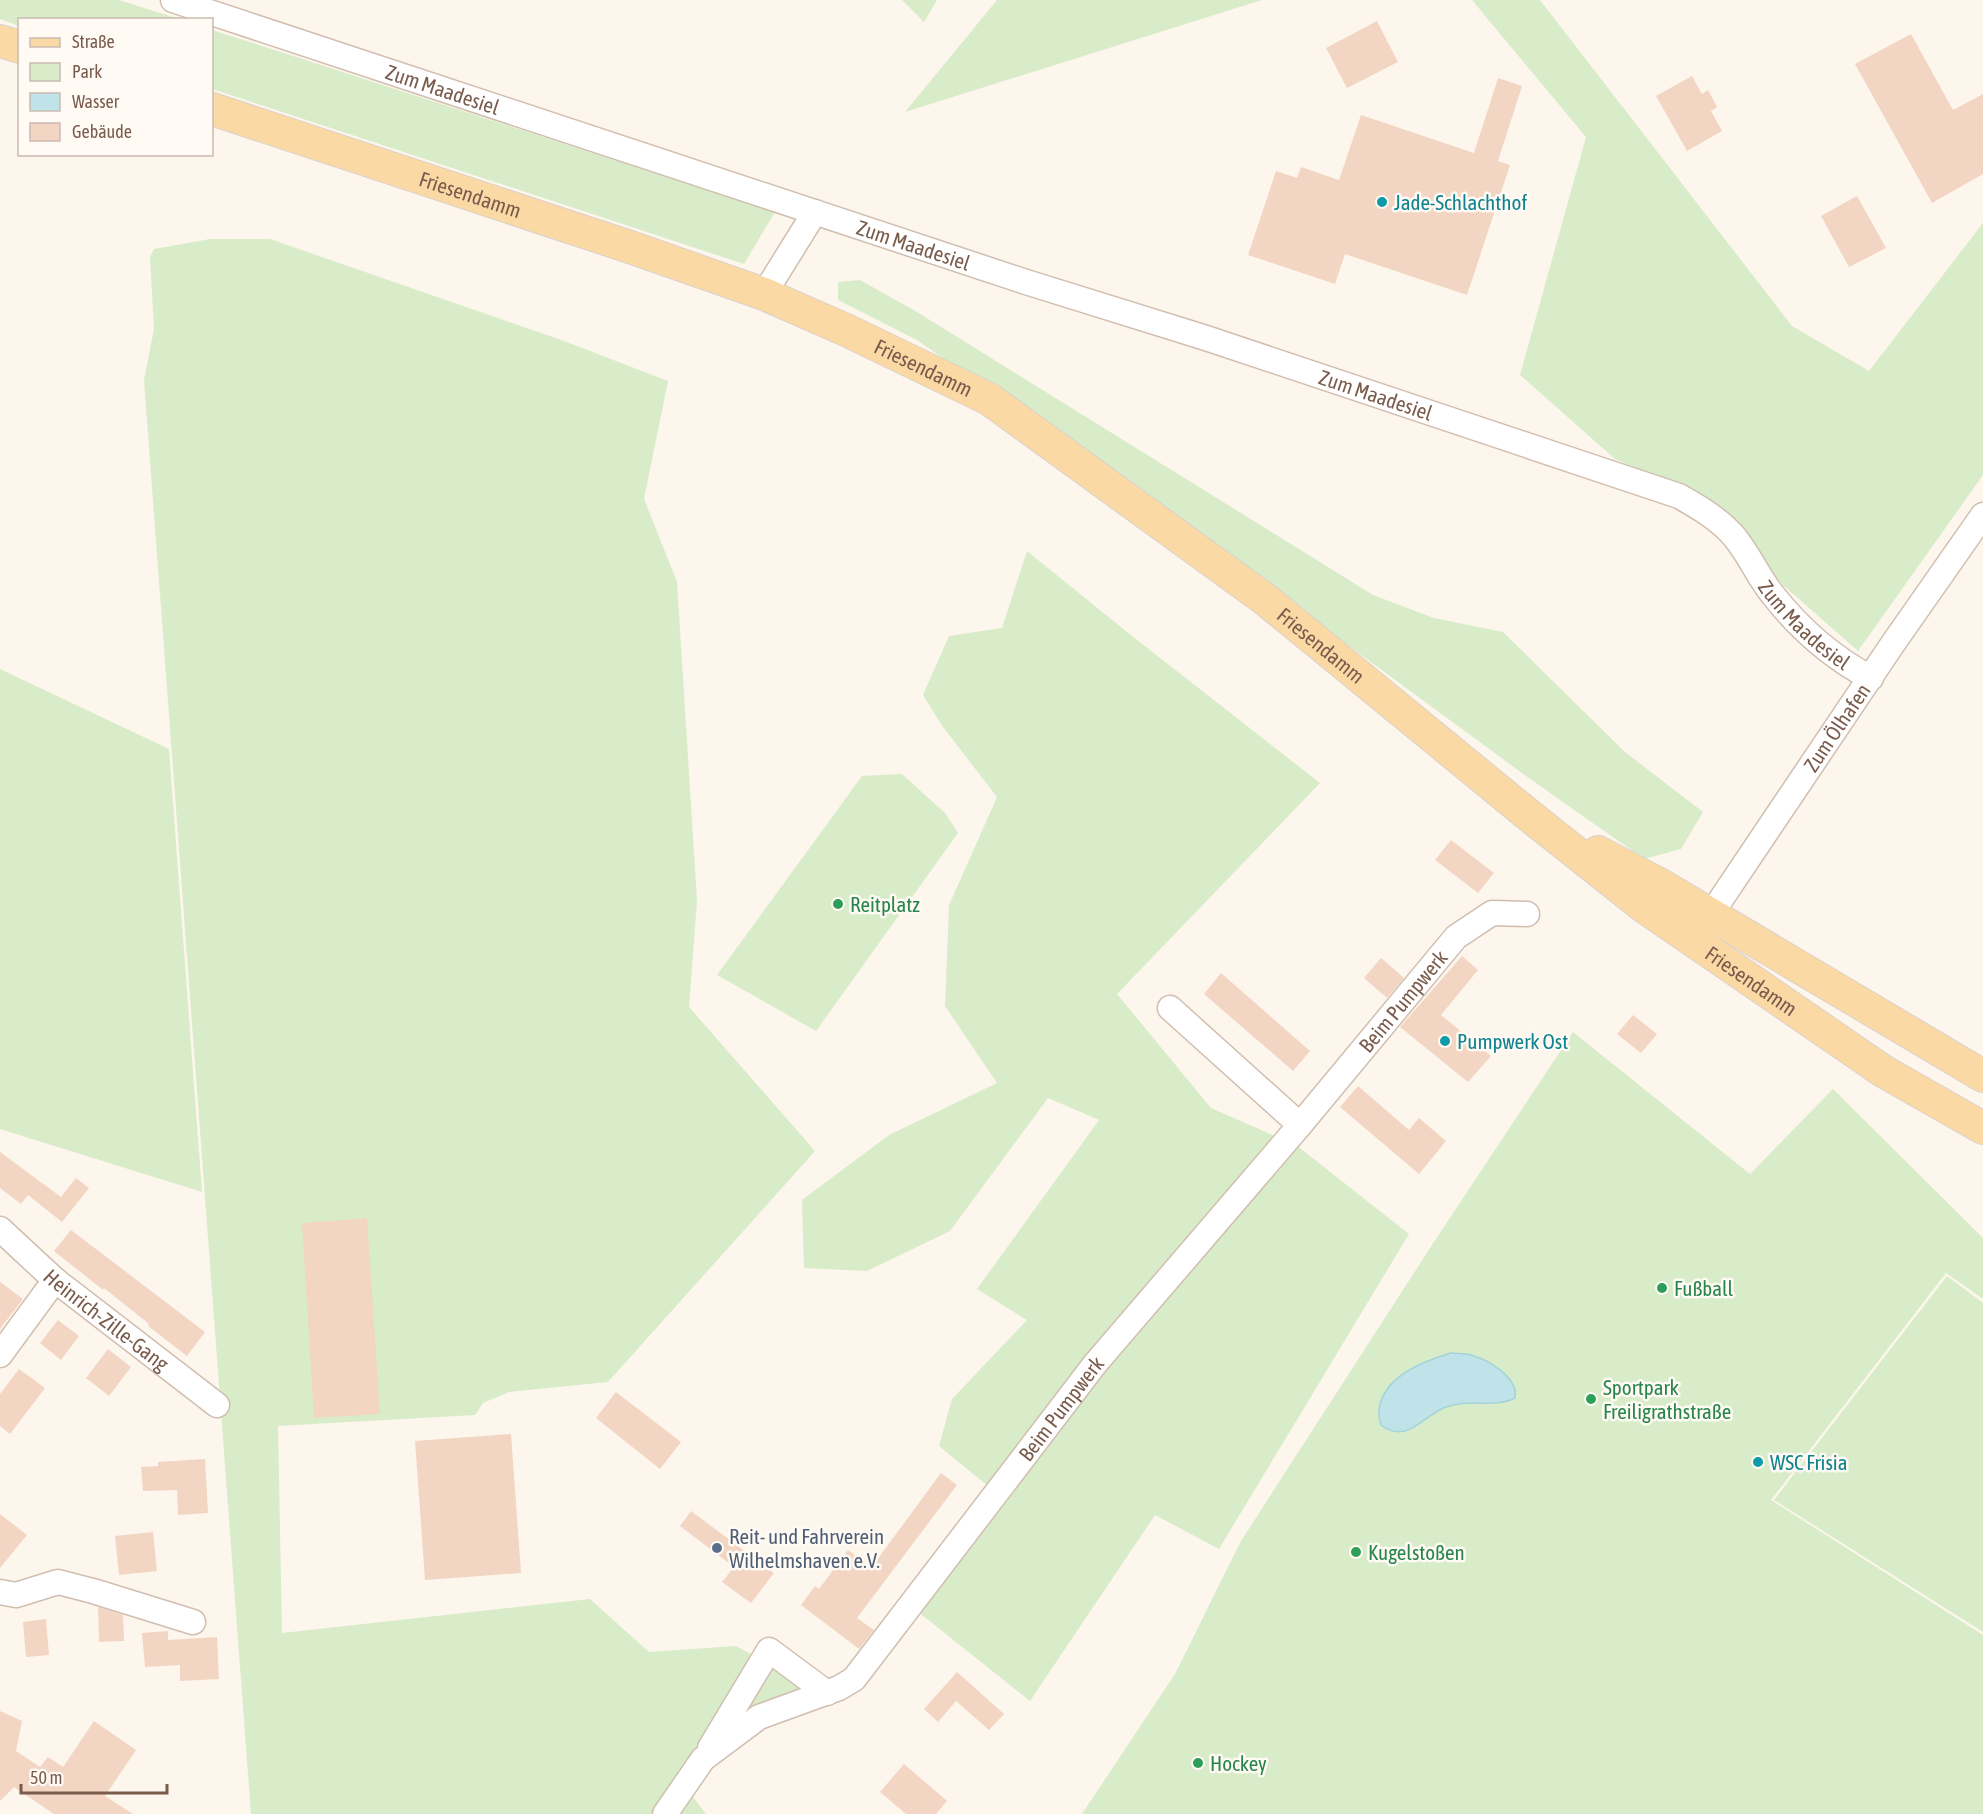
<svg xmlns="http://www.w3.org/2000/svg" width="1983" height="1814" font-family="'Asap Condensed',sans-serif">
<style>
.green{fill:#d8ecc9}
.water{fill:#bfe3e8;stroke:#a5d3da;stroke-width:1.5}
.building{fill:#f3d5c3}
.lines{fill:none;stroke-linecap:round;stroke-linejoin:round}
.minor-casing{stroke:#d1beb0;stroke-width:27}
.major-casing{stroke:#dad1cd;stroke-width:34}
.minor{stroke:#fff;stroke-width:24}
.major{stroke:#fbd9a5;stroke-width:32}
.culture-dot{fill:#0f9aa8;stroke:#fffaf3;stroke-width:2}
.leisure-dot{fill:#2e9e5b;stroke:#fffaf3;stroke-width:2}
.service-dot{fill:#5c6f8a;stroke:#fffaf3;stroke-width:2}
.labels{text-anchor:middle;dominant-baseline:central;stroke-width:5;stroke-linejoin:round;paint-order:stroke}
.street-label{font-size:21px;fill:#7a5c4d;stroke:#fffaf3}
.culture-label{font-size:21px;fill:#0d838f;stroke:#fffaf3;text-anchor:start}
.leisure-label{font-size:21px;fill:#27864d;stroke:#fffaf3;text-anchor:start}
.service-label{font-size:21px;fill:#4e5e75;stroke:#fffaf3;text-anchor:start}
</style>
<rect width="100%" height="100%" fill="#fdf6ec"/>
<path class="green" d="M0,0H119L179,19L20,20L19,26L0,19Z
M902,0H937L924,22Z
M997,0H1262L905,112Z
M1472,0H1540L1792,326L1869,371L1983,223V475L1858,651L1783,585L1710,500L1615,459L1520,375L1586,137Z
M212,30L250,42L775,212L744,264L212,89Z
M210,239H270L564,341L668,381L644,499L677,582L697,901L689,1007L815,1151L608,1382L509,1392L483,1403L475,1415L278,1426L282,1633L590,1599L649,1652L736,1646L815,1689L736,1719L690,1793L706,1814H251L144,380L154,329L150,257L154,249Z
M860,280L917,312L1373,595L1434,618L1503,632L1625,752L1703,812L1681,849L1644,859L1526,776L1247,571L917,340L838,300V282Z
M1027,551L1132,636L1320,783L1117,994L1211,1108L1277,1137L988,1486L939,1446L952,1399L1027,1320L977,1289L1099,1120L1048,1098L950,1231L867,1271L804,1268L802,1200L889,1135L997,1083L945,1006L949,905L997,797L943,727L923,695L949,636L1002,628Z
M0,669L169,749L202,1192L0,1129Z
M902,774L945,813L958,833L816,1031L717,975L862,776Z
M1573,1032L1750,1174L1833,1089L1983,1238V1299L1946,1273L1771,1500L1983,1635V1814H1082L1175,1674L1241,1541L1430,1248Z
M1296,1145L1409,1234L1219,1549L1155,1515L1030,1701L917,1611L1101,1369Z
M1947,1276L1983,1303V1632L1774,1500Z"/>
<path class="water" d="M1451,1353C1457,1354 1465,1353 1471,1355C1489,1360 1519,1378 1515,1398C1493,1409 1469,1398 1446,1407C1422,1416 1407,1445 1381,1425C1380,1421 1378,1415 1379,1410C1383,1376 1424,1361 1451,1353Z"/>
<path class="building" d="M1377,21L1398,62L1347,88L1326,48Z
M1911,34L1953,110L1983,94V174L1932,203L1855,64Z
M1692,76L1702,94L1708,90L1717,107L1711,111L1722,131L1687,151L1656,96Z
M1498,78L1522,86L1498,161L1510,165L1467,295L1345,254L1335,284L1248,255L1276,171L1297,178L1301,167L1339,180L1361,115L1474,153Z
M1857,196L1886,248L1849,267L1821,216Z
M1451,840L1494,873L1478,893L1435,860Z
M1462,956L1478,970L1441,1015L1491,1056L1468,1082L1400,1027Z
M1381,958L1404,978L1387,998L1364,978Z
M1221,973L1310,1051L1293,1071L1204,994Z
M1633,1015L1657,1034L1641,1053L1617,1034Z
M1358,1086L1409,1130L1419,1118L1446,1141L1419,1174L1340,1107Z
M0,1152L61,1197L76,1178L89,1188L62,1222L28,1195L21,1204L0,1188Z
M367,1218L380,1414L314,1418L302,1223Z
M71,1230L205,1332L187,1356L148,1326L149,1324L104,1288L103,1290L54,1251Z
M0,1282L23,1299L0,1329Z
M58,1320L79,1336L61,1360L40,1343Z
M108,1349L131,1367L109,1396L86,1378Z
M19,1369L45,1388L10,1434L0,1426V1394Z
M616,1392L681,1442L660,1469L596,1418Z
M511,1434L521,1573L425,1580L415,1441Z
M205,1459L208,1513L178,1515L177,1490L143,1491L141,1467L158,1466V1462Z
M941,1473L957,1485L857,1618L874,1630L859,1649L801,1605L815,1586L819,1589L848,1550L871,1568Z
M691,1511L774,1573L751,1603L722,1582L734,1567L680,1526Z
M0,1514L27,1535L0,1568Z
M153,1532L157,1571L119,1575L115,1536Z
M98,1607L123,1615L124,1641L99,1642Z
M46,1619L49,1655L26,1657L23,1622Z
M168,1631V1640L217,1637L219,1679L180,1681V1665L145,1667L142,1633Z
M957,1672L1004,1714L989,1730L956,1701L938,1722L924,1709Z
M0,1711L22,1721L16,1751L40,1767L48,1757L63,1767L94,1721L136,1750L105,1796L133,1814H54L14,1787L0,1801Z
M904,1764L947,1801L936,1814H906L880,1792Z"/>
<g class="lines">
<defs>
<g id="minor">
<path id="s1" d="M173,0L1026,282L1206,338L1679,496C1698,507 1716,517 1731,533C1748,551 1757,576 1773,595C1799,628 1833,658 1871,678"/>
<path d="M764,294L815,212"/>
<path id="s2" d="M1701,929L1892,645L1983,515"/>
<path d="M1170,1008L1300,1125"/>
<path id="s3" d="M0,1229L55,1280L217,1405"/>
<path d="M0,1355L55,1280"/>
<path d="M0,1592L16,1595L58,1582L93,1591L193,1622"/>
<path d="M710,1748L769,1650L827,1693"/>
<path id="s4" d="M665,1814L703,1759L759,1717L839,1688L854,1679L1095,1364L1300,1125L1456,937L1492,913L1527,914"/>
</g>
<g id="major">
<path d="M0,41L20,47"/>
<path id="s5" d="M212,109L633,248L764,294L846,330L989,399L1266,600L1531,817L1643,906L1883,1071L1983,1128"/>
<path d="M1598,852L1661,885L1983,1076"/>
</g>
</defs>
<use href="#minor" class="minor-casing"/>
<use href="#major" class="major-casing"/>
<use href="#minor" class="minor"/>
<use href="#major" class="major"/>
</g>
<g class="culture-dot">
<circle cx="1382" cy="202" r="6"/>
<circle cx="1445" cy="1041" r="6"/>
<circle cx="1758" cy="1462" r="6"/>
</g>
<g class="leisure-dot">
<circle cx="838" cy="904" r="6"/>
<circle cx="1662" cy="1288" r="6"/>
<circle cx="1591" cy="1399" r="6"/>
<circle cx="1356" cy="1552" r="6"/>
<circle cx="1198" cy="1763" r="6"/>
</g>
<circle class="service-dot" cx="717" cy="1548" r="6"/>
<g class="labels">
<g class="street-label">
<text stroke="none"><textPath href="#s1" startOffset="284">Zum Maadesiel</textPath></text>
<text stroke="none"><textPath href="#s5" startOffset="272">Friesendamm</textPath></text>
<text stroke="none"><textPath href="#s1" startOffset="780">Zum Maadesiel</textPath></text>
<text stroke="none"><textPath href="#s5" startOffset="758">Friesendamm</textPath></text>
<text stroke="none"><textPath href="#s1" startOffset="1266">Zum Maadesiel</textPath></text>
<text stroke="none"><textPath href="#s1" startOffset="1768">Zum Maadesiel</textPath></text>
<text stroke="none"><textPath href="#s5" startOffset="1244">Friesendamm</textPath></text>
<text stroke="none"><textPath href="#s2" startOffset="243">Zum Ölhafen</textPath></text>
<text stroke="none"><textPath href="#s5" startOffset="1790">Friesendamm</textPath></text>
<text stroke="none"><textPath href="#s4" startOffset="1112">Beim Pumpwerk</textPath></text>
<text stroke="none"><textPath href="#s3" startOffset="140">Heinrich-Zille-Gang</textPath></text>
<text stroke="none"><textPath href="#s4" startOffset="580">Beim Pumpwerk</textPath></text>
</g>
<g class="culture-label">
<text x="1394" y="202">Jade-Schlachthof</text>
<text x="1457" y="1041">Pumpwerk Ost</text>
<text x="1770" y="1462">WSC Frisia</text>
</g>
<g class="leisure-label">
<text x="850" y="904">Reitplatz</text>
<text x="1674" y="1288">Fußball</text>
<text x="1603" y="1387">Sportpark<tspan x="1603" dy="24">Freiligrathstraße</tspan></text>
<text x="1368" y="1552">Kugelstoßen</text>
<text x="1210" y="1763">Hockey</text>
</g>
<g class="service-label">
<text x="729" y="1536">Reit- und Fahrverein<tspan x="729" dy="24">Wilhelmshaven e.V.</tspan></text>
</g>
</g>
<rect x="18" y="18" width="195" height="138" fill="#fffaf3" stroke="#cabbb1" stroke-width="1.5"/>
<rect x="30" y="38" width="30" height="9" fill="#fbd9a5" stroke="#cabbb1" stroke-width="1.5"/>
<text x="72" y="48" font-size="18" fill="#7a5c4d">Straße</text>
<rect x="30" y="63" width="30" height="18" fill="#d8ecc9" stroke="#cabbb1" stroke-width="1.5"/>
<text x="72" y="78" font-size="18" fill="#7a5c4d">Park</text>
<rect x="30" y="93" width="30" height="18" fill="#bfe3e8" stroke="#cabbb1" stroke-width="1.5"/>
<text x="72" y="108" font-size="18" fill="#7a5c4d">Wasser</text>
<rect x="30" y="123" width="30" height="18" fill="#f3d5c3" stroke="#cabbb1" stroke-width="1.5"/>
<text x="72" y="138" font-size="18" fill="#7a5c4d">Gebäude</text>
<path d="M21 1784v9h146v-9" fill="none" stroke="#7a5c4d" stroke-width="3"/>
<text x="30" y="1784" font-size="18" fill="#7a5c4d" stroke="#fffaf3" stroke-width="4.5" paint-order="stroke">50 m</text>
</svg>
